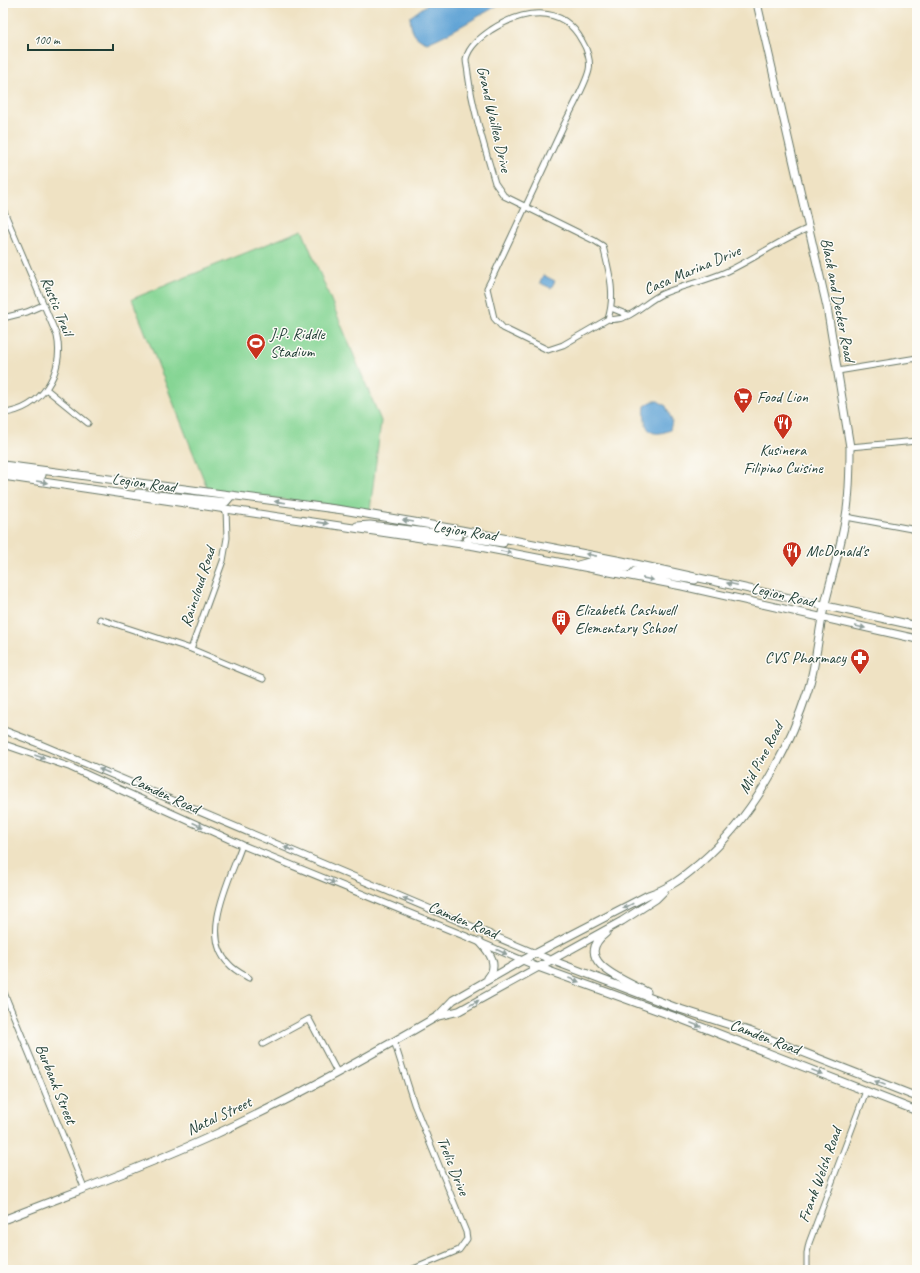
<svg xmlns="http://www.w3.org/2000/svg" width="920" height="1273" font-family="Caveat,sans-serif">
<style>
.green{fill:#86d594;stroke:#528964}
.water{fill:#62a4d6;stroke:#407085}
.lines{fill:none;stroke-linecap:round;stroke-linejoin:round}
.minor-casing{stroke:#687766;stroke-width:7}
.tertiary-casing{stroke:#687766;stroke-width:8}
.secondary-casing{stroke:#687766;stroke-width:9}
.minor{stroke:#fff;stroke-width:5}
.tertiary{stroke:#fff;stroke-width:6}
.secondary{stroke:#fff;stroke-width:7}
.oneway{fill:#8f9e9a}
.labels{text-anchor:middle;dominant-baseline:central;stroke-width:3;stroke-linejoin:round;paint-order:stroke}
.street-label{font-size:16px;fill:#1f3d34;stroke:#fdfcf7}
.poi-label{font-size:16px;fill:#1f3d34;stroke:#fdfcf7;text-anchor:start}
</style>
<rect width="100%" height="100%" fill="#fdfcf7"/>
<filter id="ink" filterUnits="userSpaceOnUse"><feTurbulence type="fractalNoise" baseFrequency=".025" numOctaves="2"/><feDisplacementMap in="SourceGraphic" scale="8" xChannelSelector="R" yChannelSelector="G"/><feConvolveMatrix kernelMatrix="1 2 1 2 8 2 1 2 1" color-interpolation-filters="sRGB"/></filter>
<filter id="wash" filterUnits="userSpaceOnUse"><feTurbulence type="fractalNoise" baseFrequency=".012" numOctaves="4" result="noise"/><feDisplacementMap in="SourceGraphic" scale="16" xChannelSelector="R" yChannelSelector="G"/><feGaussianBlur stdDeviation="0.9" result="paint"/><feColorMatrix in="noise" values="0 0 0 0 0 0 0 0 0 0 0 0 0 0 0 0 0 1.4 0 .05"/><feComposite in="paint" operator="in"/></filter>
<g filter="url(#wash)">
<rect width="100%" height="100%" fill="#efe2c3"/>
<path class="green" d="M302,230L381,421L370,510L208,490L132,299Z"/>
<path class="water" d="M429,3H503C477,16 454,32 427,43C414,38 411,32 410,17Z
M543,275L555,281L551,288L540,283Z
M653,401H658L666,406L672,421L670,430C648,440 643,426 645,406Z"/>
</g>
<g filter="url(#ink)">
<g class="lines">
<defs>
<path id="minor" d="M3,209L57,336C65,372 41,410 3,413
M611,308L628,315
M3,318L27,312L43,305
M608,319L563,345L548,350L503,328L494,318L487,288L493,276C516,228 538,179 561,131C568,115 586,85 589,70C591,61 587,49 582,41C562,3 522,10 491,30C481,37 469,46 466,59C466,64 468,70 468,74C473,111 485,148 495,183L504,196L595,241L603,246C609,271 616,294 608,319
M608,319C629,323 644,302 662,294C683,285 707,281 728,271C756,258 781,239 809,228
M838,371L917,358
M46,389L88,423
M850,447L917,441
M846,517L917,530
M100,619L191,649L263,679
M191,649L223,561L227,538L226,509
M242,845C231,877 199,935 229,964C234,970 242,974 249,978
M3,990L84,1187
M394,1041L414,1104L466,1232L467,1239L459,1250L411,1270
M263,1044L309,1019L337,1072
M807,1270V1253L809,1243L866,1091"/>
<path id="tertiary" d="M3,730L37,743L551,960
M3,744L70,767L242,845L465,936L538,967"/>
<path id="secondary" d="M3,465L343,510L461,530L622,561L917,626
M3,470L42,475
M3,476L475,546L682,586L917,639
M138,493L226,502L231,496
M357,526L370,525L459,536L461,530
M466,545L467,540L471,538L503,543
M578,565L589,562L627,568L632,563
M631,576L635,571L695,580
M606,933C570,961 626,981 647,992
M480,942C490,953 499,965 488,978
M551,960L677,1008L749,1031L917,1097
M538,967L681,1019L917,1111
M438,1016L459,1011L622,921L656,899L664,891
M3,1220C74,1192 147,1166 216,1134C292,1099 366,1058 438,1016L453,1000L521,961L648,895C668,889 683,878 699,864C751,819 787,755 808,690C817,662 818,632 825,604C832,575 841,546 846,516C850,493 850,470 850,447L827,307L757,3"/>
</defs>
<use href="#minor" class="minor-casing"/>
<use href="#tertiary" class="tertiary-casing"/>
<use href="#secondary" class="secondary-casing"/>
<use href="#minor" class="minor"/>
<use href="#tertiary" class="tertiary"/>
<use href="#secondary" class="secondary"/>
</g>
<defs><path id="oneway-solid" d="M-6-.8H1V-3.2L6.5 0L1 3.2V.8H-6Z"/></defs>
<g class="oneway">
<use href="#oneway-solid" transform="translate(42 482) rotate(9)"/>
<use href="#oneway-solid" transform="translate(280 502) rotate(-173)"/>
<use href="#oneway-solid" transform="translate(408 521) rotate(-170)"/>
<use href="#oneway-solid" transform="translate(323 523) rotate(8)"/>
<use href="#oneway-solid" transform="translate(506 552) rotate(11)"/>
<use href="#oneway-solid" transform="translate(591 555) rotate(-169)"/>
<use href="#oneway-solid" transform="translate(648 579) rotate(11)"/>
<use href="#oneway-solid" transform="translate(732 584) rotate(-168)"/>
<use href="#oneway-solid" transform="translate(860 627) rotate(12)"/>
<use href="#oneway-solid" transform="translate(40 757) rotate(19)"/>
<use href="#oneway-solid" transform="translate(104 771) rotate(-157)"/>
<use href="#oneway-solid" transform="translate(198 825) rotate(25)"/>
<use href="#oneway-solid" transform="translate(289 849) rotate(-157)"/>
<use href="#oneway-solid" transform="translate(330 881) rotate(22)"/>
<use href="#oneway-solid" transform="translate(408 900) rotate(-157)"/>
<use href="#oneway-solid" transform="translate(628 906) rotate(153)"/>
<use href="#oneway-solid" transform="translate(502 952) rotate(24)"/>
<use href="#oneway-solid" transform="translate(574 980) rotate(20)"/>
<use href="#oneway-solid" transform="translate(474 1003) rotate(-29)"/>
<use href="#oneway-solid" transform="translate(696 1025) rotate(21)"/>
<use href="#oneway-solid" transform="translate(817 1072) rotate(22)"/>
<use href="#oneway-solid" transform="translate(880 1083) rotate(-159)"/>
</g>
</g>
<defs>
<symbol id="stadium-pin" viewBox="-11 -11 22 30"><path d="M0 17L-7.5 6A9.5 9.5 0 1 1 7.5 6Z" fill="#c8321e" stroke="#fdfcf7"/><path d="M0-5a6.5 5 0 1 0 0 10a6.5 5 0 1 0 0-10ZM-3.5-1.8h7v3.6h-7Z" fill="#fff"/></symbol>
<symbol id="supermarket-pin" viewBox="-11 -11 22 30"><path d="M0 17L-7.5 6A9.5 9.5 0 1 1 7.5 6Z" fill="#c8321e" stroke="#fdfcf7"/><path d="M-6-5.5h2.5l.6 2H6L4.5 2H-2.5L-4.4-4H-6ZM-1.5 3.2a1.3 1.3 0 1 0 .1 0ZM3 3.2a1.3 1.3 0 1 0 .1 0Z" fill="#fff"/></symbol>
<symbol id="restaurant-pin" viewBox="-11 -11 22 30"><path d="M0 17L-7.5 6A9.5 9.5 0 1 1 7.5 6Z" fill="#c8321e" stroke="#fdfcf7"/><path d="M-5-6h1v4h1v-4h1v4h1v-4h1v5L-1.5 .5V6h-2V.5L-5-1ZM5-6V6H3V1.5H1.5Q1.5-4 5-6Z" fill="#fff"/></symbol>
<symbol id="building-pin" viewBox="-11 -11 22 30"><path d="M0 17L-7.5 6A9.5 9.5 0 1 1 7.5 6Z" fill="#c8321e" stroke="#fdfcf7"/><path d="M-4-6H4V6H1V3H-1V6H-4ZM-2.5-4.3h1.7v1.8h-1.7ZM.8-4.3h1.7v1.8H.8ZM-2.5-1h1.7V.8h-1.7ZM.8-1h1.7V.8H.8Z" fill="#fff"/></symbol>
<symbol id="pharmacy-pin" viewBox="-11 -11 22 30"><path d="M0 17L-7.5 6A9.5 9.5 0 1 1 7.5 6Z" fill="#c8321e" stroke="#fdfcf7"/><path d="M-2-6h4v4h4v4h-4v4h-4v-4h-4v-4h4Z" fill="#fff"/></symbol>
</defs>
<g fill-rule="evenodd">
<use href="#stadium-pin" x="245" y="332" width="22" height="30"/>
<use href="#supermarket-pin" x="732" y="386" width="22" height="30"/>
<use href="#restaurant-pin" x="772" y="412" width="22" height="30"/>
<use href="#restaurant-pin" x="781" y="540" width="22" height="30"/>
<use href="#building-pin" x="550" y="608" width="22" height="30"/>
<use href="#pharmacy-pin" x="849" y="647" width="22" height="30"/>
</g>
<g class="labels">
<g class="street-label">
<text transform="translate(494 119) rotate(77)">Grand Waillea Drive</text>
<text transform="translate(692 270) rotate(-23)">Casa Marina Drive</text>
<text transform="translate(838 300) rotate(79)">Black and Decker Road</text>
<text transform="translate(57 306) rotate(68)">Rustic Trail</text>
<text transform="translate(144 483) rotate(8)">Legion Road</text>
<text transform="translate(465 531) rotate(9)">Legion Road</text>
<text transform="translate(198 587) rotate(-72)">Raincloud Road</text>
<text transform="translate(783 595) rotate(13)">Legion Road</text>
<text transform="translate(761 758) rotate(-62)">Mid Pine Road</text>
<text transform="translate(165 794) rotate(25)">Camden Road</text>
<text transform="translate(463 920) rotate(23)">Camden Road</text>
<text transform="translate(765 1037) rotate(21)">Camden Road</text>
<text transform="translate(56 1084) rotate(68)">Burbank Street</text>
<text transform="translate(219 1116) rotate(-25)">Natal Street</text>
<text transform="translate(453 1166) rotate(68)">Trelic Drive</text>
<text transform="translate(820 1175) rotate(-70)">Frank Welsh Road</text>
</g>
<g class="poi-label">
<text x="270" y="334">J.P. Riddle<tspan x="270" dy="18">Stadium</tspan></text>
<text x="757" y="397">Food Lion</text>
<text x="783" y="450" text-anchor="middle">Kusinera<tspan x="783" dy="18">Filipino Cuisine</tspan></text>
<text x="806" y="551">McDonald's</text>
<text x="575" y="610">Elizabeth Cashwell<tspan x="575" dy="18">Elementary School</tspan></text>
<text x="846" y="658" text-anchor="end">CVS Pharmacy</text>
</g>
</g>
<rect width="920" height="1273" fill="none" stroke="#fdfcf7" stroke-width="16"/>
<path d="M28 44v6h85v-6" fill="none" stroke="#1f3d34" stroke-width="2"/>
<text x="34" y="44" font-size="12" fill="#1f3d34" stroke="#fdfcf7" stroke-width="3" paint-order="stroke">100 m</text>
</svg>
